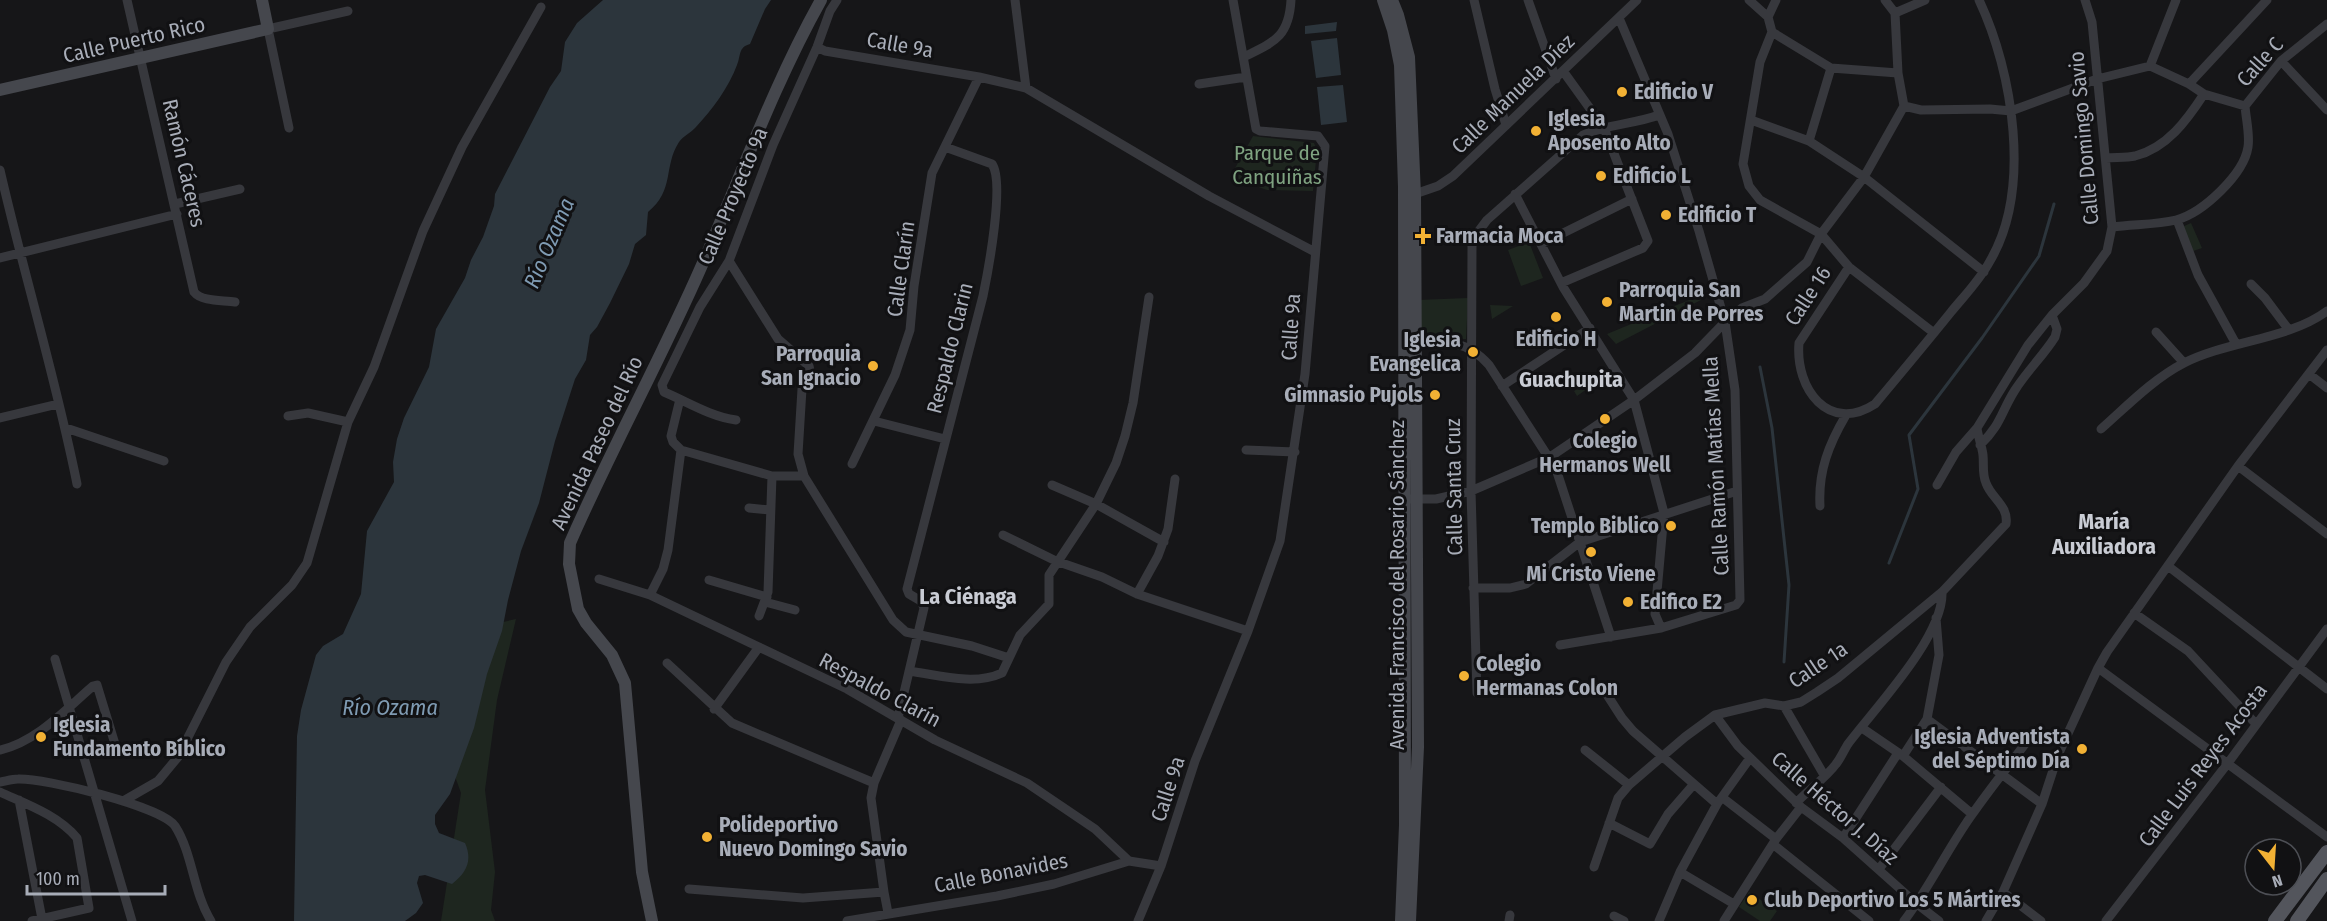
<svg xmlns="http://www.w3.org/2000/svg" width="2327" height="921" font-family="'Fira Sans Condensed',sans-serif">
<style>
.green{fill:#1e261f}
.water{fill:#2c353c}
.lines{fill:none;stroke-linecap:round;stroke-linejoin:round}
.stream{stroke:#2c353c;stroke-width:3}
.street{stroke:#37383d;stroke-width:9}
.secondary{stroke:#45474d;stroke-width:12}
.primary{stroke:#53555c;stroke-width:14}
.poi-dot{fill:#f2b134;stroke:#111113;stroke-width:2}
.labels{text-anchor:middle;dominant-baseline:central;stroke-width:6;stroke-linejoin:round;paint-order:stroke}
.street-label{font-size:21px;fill:#a8adb8;stroke:#111113}
.poi-label{font-size:21px;font-weight:bold;fill:#a8adb8;stroke:#111113;text-anchor:start}
.park-label{font-size:21px;fill:#7fa381;stroke:#111113}
.water-label{font-size:22px;font-style:italic;fill:#7f9bb3;stroke:#111113}
.neighbourhood-label{font-size:22px;font-weight:bold;fill:#c9ccd4;stroke:#111113}
</style>
<rect width="100%" height="100%" fill="#161618"/>
<path class="green" d="M1253,136L1314,143L1317,150L1313,191L1267,190L1230,177Z
M2191,223L2202,248L2193,251L2182,227Z
M1529,242L1543,278L1521,286L1508,250Z
M1699,296L1701,300L1616,344L1607,334Z
M1468,298L1466,339H1417L1418,300Z
M1490,305L1513,306L1492,319Z
M1603,373L1605,376L1577,396L1574,391Z
M516,619L497,700L485,790L495,872L491,910L495,921H441L461,793L452,768L490,625Z
M1749,892L1777,911L1770,921H1760L1739,907Z"/>
<path class="water" d="M603,0H771L765,9L750,44C738,47 741,56 737,65C729,87 712,110 696,127C691,133 683,136 679,142C663,167 675,190 648,212L646,235L635,244L629,264L610,303L597,327L590,335L586,360L575,379L555,441L539,503L521,551L508,600L502,631L487,674L474,728L450,794L435,815V824L439,833L465,843C473,861 466,873 452,884L425,875L419,876L417,883L423,903L416,913L405,921H294L297,736L301,710L316,655L323,646L343,634L361,594L367,531L394,482L393,462L397,439L404,418L429,367L436,329L465,278L471,260L483,237L494,206L495,194L550,87L561,71L565,42L577,23Z
M1337,22L1336,31L1305,34V26Z
M1337,38L1341,75L1316,78L1311,41Z
M1343,85L1347,122L1321,125L1317,87Z"/>
<g class="lines">
<path class="stream" d="M1760,367L1772,428L1789,585L1784,662
M1889,563L1918,489L1909,435L1982,338L2039,256L2054,204"/>
<path class="street" d="M127,0L194,292C202,302 222,300 235,302
M1015,0L1026,88
M1474,0L1495,89L1506,125
M1528,0L1556,79
M1749,0L1768,17
M1776,0L1768,17L1772,32L1760,62L1743,164L1749,186L1760,200L1821,234L1849,267L1934,333
M1895,13L1925,0
M1772,32L1831,68L1898,73
M817,47L825,51L979,77L1026,88L1209,196L1315,252
M1244,57C1274,42 1289,37 1291,0
M2281,61L2327,110
M2150,66L2189,84L2204,94L2245,106
M2150,66L2176,0
M1199,84L1246,77
M2189,84L2267,0
M1904,106L1921,110L1990,109L2011,111L2097,79L2150,66
M1751,120L1809,141L1864,177L1984,272
M289,128L268,29L348,11
M1809,141L1831,68
M2106,158C2115,157 2126,158 2135,156C2167,148 2187,120 2204,94
M0,170C24,275 56,379 77,484
M1515,194L1563,287L1634,400L1664,513L1655,614L1661,628
M1409,196L1438,186L1453,176L1637,0
M175,204L240,189
M2177,220L2198,275L2236,344
M2112,227C2133,224 2156,225 2176,220C2203,213 2244,174 2248,147C2250,135 2246,119 2245,106L2281,61L2327,24
M1541,244L1632,199
M0,258L177,214
M729,261L778,339L809,366L810,371L802,389L798,454L804,476L893,620L906,632L972,646L1009,658
M1849,267L1799,343C1795,389 1829,434 1875,404C1901,373 1926,343 1951,312C1964,296 1980,280 1990,261C2032,190 2013,72 1979,0
M1561,283L1643,248L1648,241L1604,128L1563,71
M2251,284L2265,298L2289,330
M2156,332L2184,363
M1415,343C1446,341 1467,340 1489,365L1556,469L1611,637
M2309,374L2327,388
M1502,386L1590,328
M680,399L671,436L673,442L681,450L772,476H804
M288,416L308,413L348,422
M0,418L58,404
M736,420C709,416 688,402 664,392L662,385L700,307L729,261L773,145L817,47L830,11L837,0
M874,421L945,439
M66,428L164,461
M2101,429C2127,406 2153,379 2184,363C2227,341 2290,339 2327,311
M1980,445C2001,425 2001,412 2015,390C2027,371 2043,356 2055,337L2057,329L2052,315
M1246,450L1295,452
M852,464L895,375L910,330L914,286L932,173L979,77
M2238,466L2327,534
M1052,485L1096,504L1164,542
M1937,485L1956,452L1977,428
M1411,499H1436L1471,491L1550,457L1634,400L1695,353L1725,322L1742,308L1765,299L1807,262L1821,234L1864,177L1904,106L1898,73L1895,13L1885,0
M1820,506C1818,471 1829,444 1846,415
M749,508L770,510
M1003,535L1056,561L1102,577L1137,594L1248,631
M2168,566L2327,689
M599,579L650,595L847,689L935,740L1027,783L1095,829L1129,861
M709,580L767,597
M1473,588H1510L1526,584L1580,542L1737,491
M1137,594L1158,556L1168,529L1175,479
M650,595L663,569L668,550L681,450
M765,602L795,610
M2134,613L2188,651L2256,724
M759,616L768,592L772,476
M1560,645L1661,628L1736,605L1740,600L1735,390L1725,322L1699,231L1668,134L1619,18
M55,659L132,921
M667,663L732,723L874,783
M2098,668L2327,837
M909,671C938,675 974,686 1002,673L1020,635L1049,604V575L1096,504L1116,463L1125,436L1133,403L1149,297
M1602,687L1622,718L1633,731L1717,804
M1477,693L1471,491L1472,246L1475,236L1487,220L1583,135C1607,124 1635,124 1659,115
M1784,706L1824,775
M714,709L759,647
M1715,715L1738,746L1801,807L1843,838L1917,904L1939,921
M898,718L924,608L921,601L909,594L907,589L983,296C988,272 1005,182 992,164L945,147
M1927,719L2042,804
M1862,728L1903,756L1972,814
M0,750C36,742 65,710 93,686L97,685L115,744
M1585,750L1629,785
M1903,756L1927,719L1939,655L1936,618
M0,782C6,781 12,779 18,779C45,778 161,806 175,826C193,854 193,892 211,921
M0,792C26,804 58,815 77,838L89,908L32,921
M1723,798L1776,839
M19,800L42,919
M125,800L158,781L178,757L226,662L250,627L292,585L307,563L348,422L374,367L423,231L462,147L541,7
M1796,803C1808,790 1826,778 1836,764C1841,758 1844,750 1848,744C1875,708 1944,636 1942,592
M1609,823L1650,844L1668,814L1694,784
M1843,838L1898,753
M1774,845L1869,921
M1594,867L1618,798L1629,785L1685,737L1715,715L1765,703L1784,706L1801,702L1817,692L1838,678L1942,592L2006,524C2009,506 1991,498 1986,483C1982,474 1984,465 1983,455C1982,446 1978,437 1977,428L2028,345L2052,315L2084,283L2107,251L2112,227L2092,22L2085,0
M1879,869L1941,787
M1680,872L1734,904
M689,889L803,898L884,892L888,913
M884,892L871,798L874,783L901,720
M2003,892L2041,921
M1614,916L1624,921
M847,921L997,896L1054,884L1129,861L1161,866
M1138,921L1161,866L1195,761L1248,631L1280,541L1305,374L1325,146L1318,136L1260,131L1256,129L1233,0
M1509,921L1510,915
M1659,921L1680,872L1717,804L1750,758
M1724,921L1776,839L1801,807
M1904,921C1929,888 1947,850 1971,816C1991,787 2014,759 2035,731
M1986,921L2003,892L2042,804L2058,755L2098,668L2107,652L2238,466L2327,350
M2106,921L2228,763L2327,629"/>
<path class="secondary" d="M1383,0L1393,30L1400,65L1404,187L1405,825L1401,921
M1392,0L1398,15L1409,57L1415,195L1418,747L1410,921
M0,90L268,29L262,0
M652,921L642,872L625,683L612,655L586,623L578,609L569,564L570,543C611,449 661,359 702,265C741,176 774,84 821,0"/>
<path class="primary" d="M2275,921L2327,852
M2297,921L2327,879"/>
</g>
<g class="poi-dot">
<circle cx="1622" cy="92" r="6"/>
<circle cx="1536" cy="131" r="6"/>
<circle cx="1601" cy="176" r="6"/>
<circle cx="1666" cy="215" r="6"/>
<path d="M1420 227h6v6h6v6h-6v6h-6v-6h-6v-6h6z"/>
<circle cx="1607" cy="302" r="6"/>
<circle cx="1556" cy="317" r="6"/>
<circle cx="1473" cy="352" r="6"/>
<circle cx="873" cy="366" r="6"/>
<circle cx="1435" cy="395" r="6"/>
<circle cx="1605" cy="419" r="6"/>
<circle cx="1671" cy="526" r="6"/>
<circle cx="1591" cy="552" r="6"/>
<circle cx="1628" cy="602" r="6"/>
<circle cx="1464" cy="676" r="6"/>
<circle cx="41" cy="737" r="6"/>
<circle cx="2082" cy="749" r="6"/>
<circle cx="707" cy="837" r="6"/>
<circle cx="1752" cy="900" r="6"/>
</g>
<g class="labels">
<g class="street-label">
<text transform="translate(134 40) rotate(-13)">Calle Puerto Rico</text>
<text transform="translate(900 45) rotate(10)">Calle 9a</text>
<text transform="translate(2260 62) rotate(-48)">Calle C</text>
<text transform="translate(1513 94) rotate(-44)">Calle Manuela Díez</text>
<text transform="translate(2084 138) rotate(-95)">Calle Domingo Savio</text>
<text transform="translate(184 163) rotate(77)">Ramón Cáceres</text>
<text transform="translate(733 196) rotate(-67)">Calle Proyecto 9a</text>
<text transform="translate(901 269) rotate(-82)">Calle Clarín</text>
<text transform="translate(1808 296) rotate(-57)">Calle 16</text>
<text transform="translate(1291 327) rotate(-86)">Calle 9a</text>
<text transform="translate(950 348) rotate(-76)">Respaldo Clarin</text>
<text transform="translate(597 443) rotate(-65)">Avenida Paseo del Río</text>
<text transform="translate(1716 466) rotate(-93)">Calle Ramón Matías Mella</text>
<text transform="translate(1454 487) rotate(-91)">Calle Santa Cruz</text>
<text transform="translate(1397 585) rotate(-90)">Avenida Francisco del Rosario Sánchez</text>
<text transform="translate(1818 665) rotate(-34)">Calle 1a</text>
<text transform="translate(880 690) rotate(28)">Respaldo Clarín</text>
<text transform="translate(2203 765) rotate(-53)">Calle Luis Reyes Acosta</text>
<text transform="translate(1168 789) rotate(-72)">Calle 9a</text>
<text transform="translate(1835 808) rotate(41)">Calle Héctor J. Díaz</text>
<text transform="translate(1001 873) rotate(-11)">Calle Bonavides</text>
</g>
<g class="poi-label">
<text x="1634" y="92">Edificio V</text>
<text x="1548" y="119">Iglesia<tspan x="1548" dy="24">Aposento Alto</tspan></text>
<text x="1613" y="176">Edificio L</text>
<text x="1678" y="215">Edificio T</text>
<text x="1436" y="236">Farmacia Moca</text>
<text x="1619" y="290">Parroquia San<tspan x="1619" dy="24">Martin de Porres</tspan></text>
<text x="1556" y="339" text-anchor="middle">Edificio H</text>
<text x="1461" y="340" text-anchor="end">Iglesia<tspan x="1461" dy="24">Evangelica</tspan></text>
<text x="861" y="354" text-anchor="end">Parroquia<tspan x="861" dy="24">San Ignacio</tspan></text>
<text x="1423" y="395" text-anchor="end">Gimnasio Pujols</text>
<text x="1605" y="441" text-anchor="middle">Colegio<tspan x="1605" dy="24">Hermanos Well</tspan></text>
<text x="1659" y="526" text-anchor="end">Templo Biblico</text>
<text x="1591" y="574" text-anchor="middle">Mi Cristo Viene</text>
<text x="1640" y="602">Edifico E2</text>
<text x="1476" y="664">Colegio<tspan x="1476" dy="24">Hermanas Colon</tspan></text>
<text x="53" y="725">Iglesia<tspan x="53" dy="24">Fundamento Bíblico</tspan></text>
<text x="2070" y="737" text-anchor="end">Iglesia Adventista<tspan x="2070" dy="24">del Séptimo Día</tspan></text>
<text x="719" y="825">Polideportivo<tspan x="719" dy="24">Nuevo Domingo Savio</tspan></text>
<text x="1764" y="900">Club Deportivo Los 5 Mártires</text>
</g>
<g class="park-label">
<text x="1277" y="153">Parque de<tspan x="1277" dy="24">Canquiñas</tspan></text>
</g>
<g class="water-label">
<text transform="translate(549 243) rotate(-67)">Río Ozama</text>
<text x="390" y="707">Río Ozama</text>
</g>
<g class="neighbourhood-label">
<text x="1571" y="379">Guachupita</text>
<text x="2104" y="521">María<tspan x="2104" dy="25">Auxiliadora</tspan></text>
<text x="968" y="596">La Ciénaga</text>
</g>
</g>
<g transform="translate(2273 867) rotate(163)"><circle r="28" fill="#111113" stroke="#4d4f55" stroke-width="1.5"/>
<path d="M0-4.5L10 22L0 15L-10 22Z" fill="#f2b134"/>
<text y="-9" font-size="16" font-weight="bold" text-anchor="middle" fill="#a8adb8">N</text>
</g>
<path d="M27 885v9h138v-9" fill="none" stroke="#a8adb8" stroke-width="3"/>
<text x="36" y="885" font-size="18" fill="#a8adb8" stroke="#111113" stroke-width="4.5" paint-order="stroke">100 m</text>
</svg>
